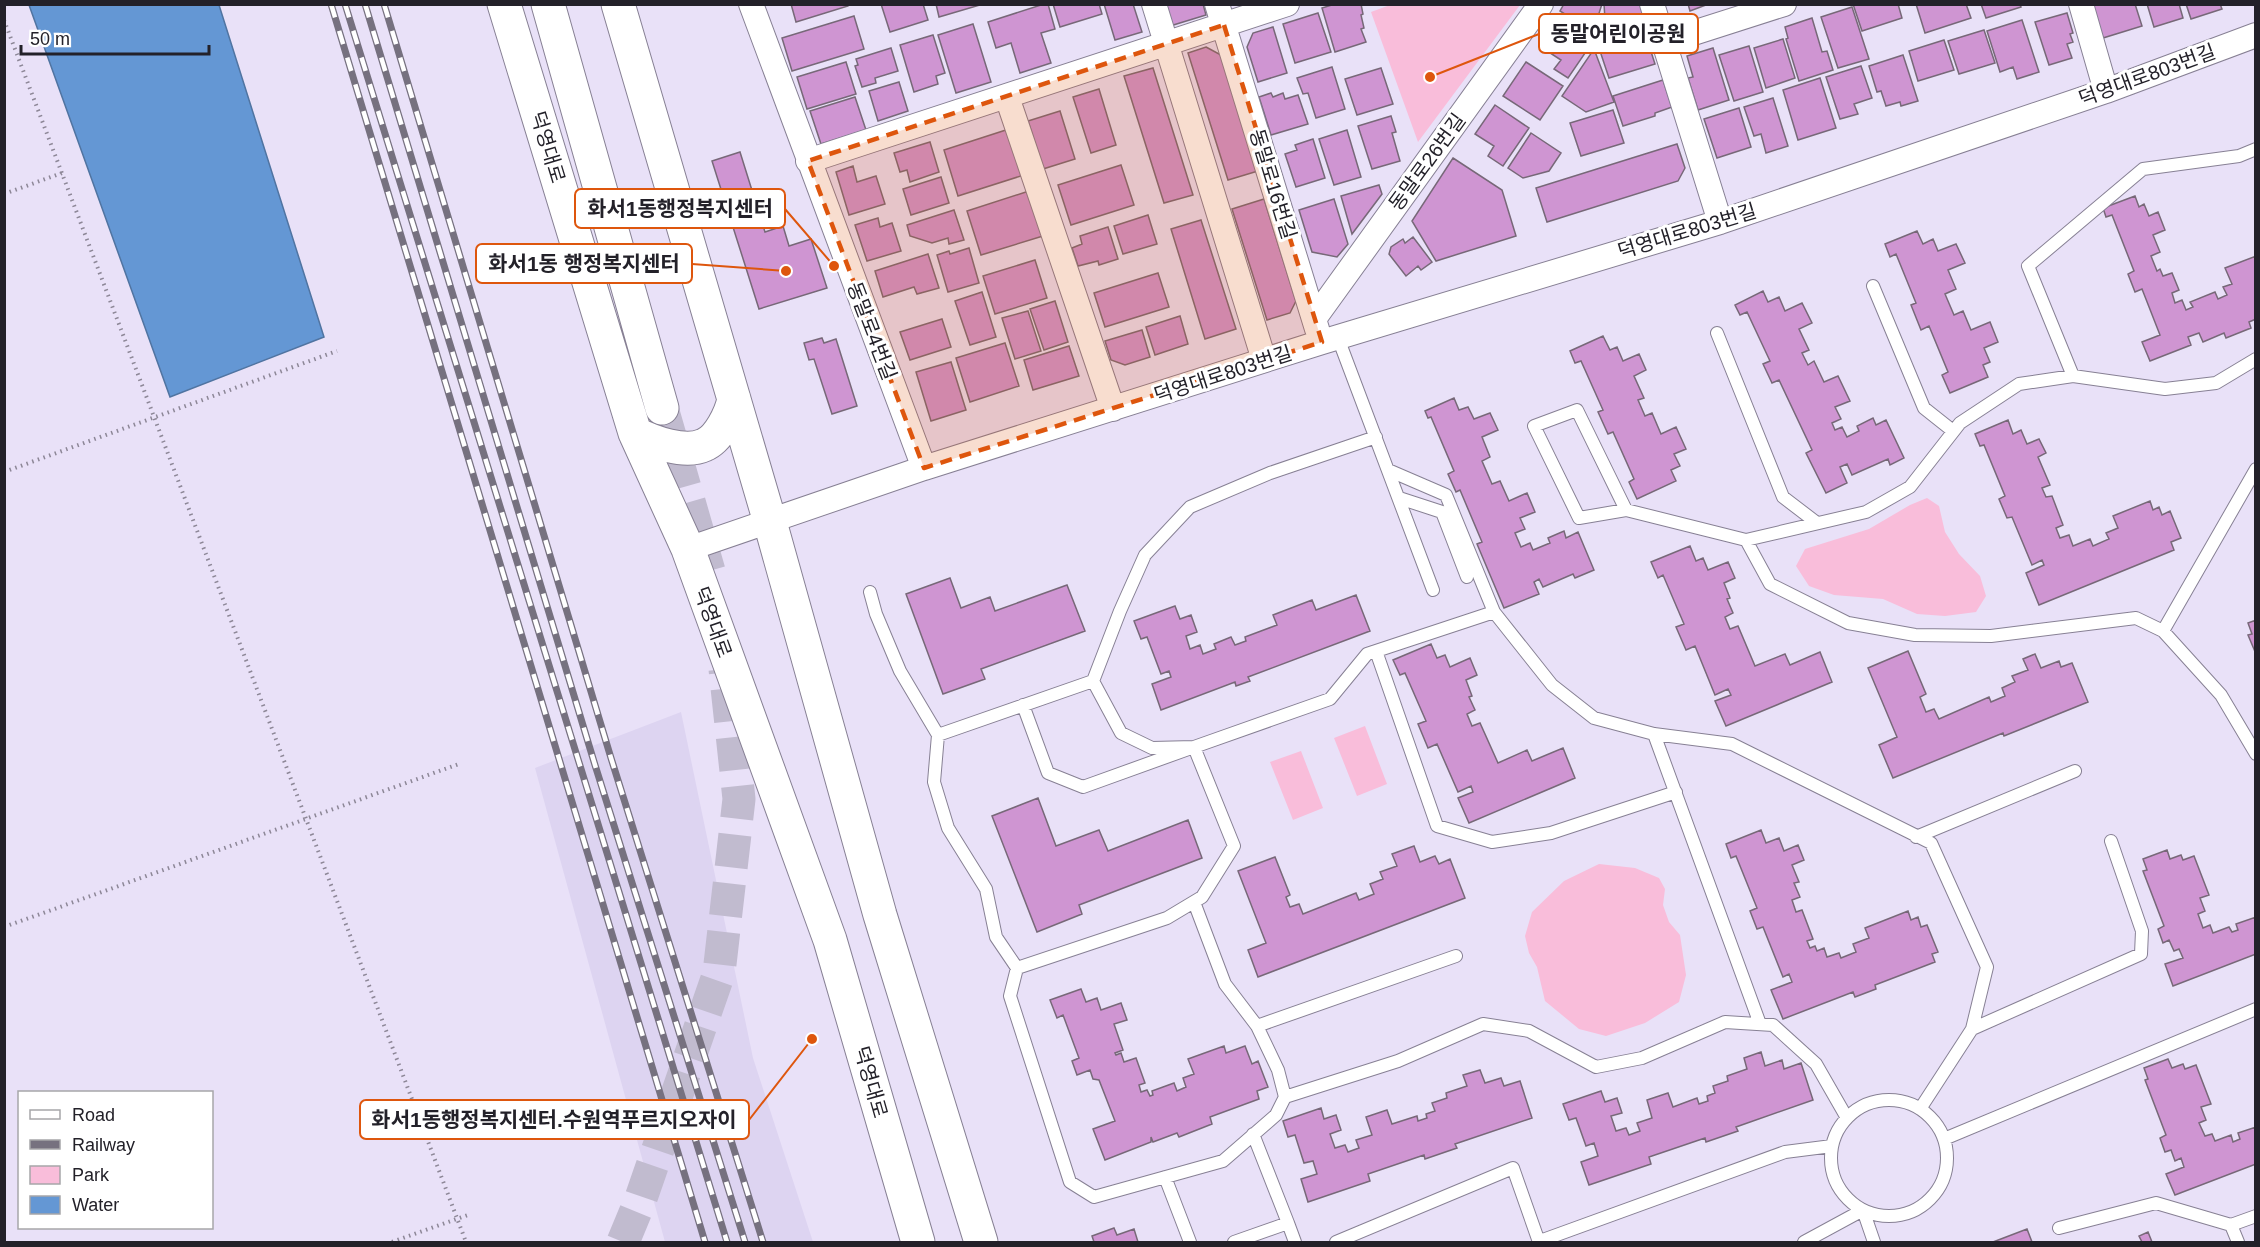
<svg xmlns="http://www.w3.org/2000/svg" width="2260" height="1247" font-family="Helvetica,'Noto Sans KR',sans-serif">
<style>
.built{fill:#ddd4f1}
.green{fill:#f9bdda}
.water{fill:#6497d4;stroke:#5074a1;stroke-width:1.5}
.building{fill:#cf95d2;stroke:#776878;stroke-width:1.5}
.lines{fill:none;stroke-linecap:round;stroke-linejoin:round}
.secondary-tunnel{stroke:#c1bbcf;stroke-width:33;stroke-dasharray:33 16;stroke-linecap:butt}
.service-casing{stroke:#878094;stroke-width:14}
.minor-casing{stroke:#878094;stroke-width:26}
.secondary-casing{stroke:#878094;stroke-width:35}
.path{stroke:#8d8797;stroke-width:4;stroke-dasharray:1.5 4.5;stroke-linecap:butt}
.service{stroke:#fff;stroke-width:12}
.minor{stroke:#fff;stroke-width:24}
.secondary{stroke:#fff;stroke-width:33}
.rail-casing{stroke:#76717f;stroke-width:7}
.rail{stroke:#fff;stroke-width:4.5;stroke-dasharray:14;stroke-linecap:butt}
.marked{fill:#de560d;fill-opacity:0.2;stroke:#de560d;stroke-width:4.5;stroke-dasharray:12 8;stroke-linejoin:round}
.labels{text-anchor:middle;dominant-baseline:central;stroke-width:6;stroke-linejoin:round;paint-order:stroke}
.street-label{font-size:20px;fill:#232129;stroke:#fff}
.leader{fill:none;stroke:#de560d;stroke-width:2}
.callout-dot{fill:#de560d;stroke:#fff;stroke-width:2}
.callout{fill:#fff;stroke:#de560d;stroke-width:2}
.callout-label{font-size:21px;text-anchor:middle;font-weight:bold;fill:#232129}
</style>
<rect width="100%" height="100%" fill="#e9e1f8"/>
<path class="built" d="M681,712L753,1058L813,1242H665L535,768Z"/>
<path class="green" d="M1390,5H1520L1418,142L1371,12Z
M1927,498L1939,506L1945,532L1959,554L1980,576L1986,596L1976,612L1945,616L1917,614L1883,599L1834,595L1809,586L1796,566L1805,549L1869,529L1910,505Z
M1365,726L1387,784L1357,796L1334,738Z
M1301,751L1323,808L1293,820L1270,762Z
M1599,864L1635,868L1659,878L1665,889L1663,905L1669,922L1680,935L1686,975L1679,1002L1645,1023L1606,1036L1579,1029L1545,1001L1537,967L1529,953L1525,936L1532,912L1564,881Z"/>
<path class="water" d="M29,5H219L324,337L170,397Z"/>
<path class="building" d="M791,4H848V6L796,22Z
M881,4H923L928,20L890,32Z
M936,4H980V5L939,17Z
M1044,4H1048L1055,29L1041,33L1051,63L1020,73L1011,43L996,48L988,22Z
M1053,4H1099L1102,14L1060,27Z
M1104,4H1133L1142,32L1115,40Z
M1163,4H1203L1206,15L1170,26Z
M1335,4H1361L1363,14L1361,15L1364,28L1361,29L1366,42L1335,52L1322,8Z
M1564,4H1602L1593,32L1560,11Z
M1604,4H1640L1645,22L1606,35Z
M1688,4H1706V5L1690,11Z
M1853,4H1898L1902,18L1862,31Z
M1916,4H1966L1971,18L1925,33Z
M1981,4H2020L2021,7L1986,18Z
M2092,4H2135L2142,26L2103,38Z
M2147,4H2179L2183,18L2154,27Z
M2186,4H2220L2222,9L2191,19Z
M1852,7L1869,59L1838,68L1821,17Z
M1318,13L1331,52L1295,63L1283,24Z
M2067,13L2073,33L2070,34L2073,42L2067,44L2072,58L2049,65L2035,22Z
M854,16L864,49L792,71L782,38Z
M1561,18L1594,40L1568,78L1554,69L1561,60L1541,47Z
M1812,18L1822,52L1827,51L1833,70L1799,81L1786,39L1788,38L1785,27Z
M2022,20L2039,72L2017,79L2013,67L2000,72L1987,31Z
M973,24L991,82L956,93L938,35Z
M1273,27L1287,73L1258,82L1247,47L1253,33Z
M1644,30L1655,64L1609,78L1598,45Z
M1984,30L1995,63L1959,74L1948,41Z
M933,35L945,73L936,76L938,84L914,92L900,45Z
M1783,39L1795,78L1766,88L1754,48Z
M1944,40L1954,70L1918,81L1909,51Z
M1749,46L1763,92L1734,101L1719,55Z
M1206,47L1221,55L1258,171L1228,180L1188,53Z
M891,48L898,71L875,78L876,83L862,87L855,66L858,65L856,59Z
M1713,48L1729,100L1698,110L1688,78L1693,77L1687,56Z
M1594,49L1614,102L1586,112L1562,96Z
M1903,55L1918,101L1901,106L1900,102L1886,106L1881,91L1877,92L1869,66Z
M846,62L856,94L807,109L797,77Z
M1526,62L1563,86L1540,120L1503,96Z
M1861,66L1872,98L1854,104L1858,114L1840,119L1826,77Z
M1332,67L1345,109L1316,118L1308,93L1303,94L1297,78Z
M1153,68L1193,195L1164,203L1124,76Z
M1381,68L1393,104L1357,115L1345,79Z
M1820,78L1836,128L1798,140L1783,90Z
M1663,80L1672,107L1655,113V116L1623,126L1613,96Z
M899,82L908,111L878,121L869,91Z
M1099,89L1116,145L1091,153L1073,97Z
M1271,93L1273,97L1283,93L1285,99L1298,95L1308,124L1271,135L1259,97Z
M855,97L866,130L821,144L810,111Z
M1773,98L1788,146L1766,153L1761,134L1754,136L1744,107Z
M1495,105L1529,128L1503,166L1488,156L1494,146L1475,134Z
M1739,108L1751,147L1717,158L1704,119Z
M1613,110L1624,143L1581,156L1570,123Z
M1060,111L1075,159L1043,169L1028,121Z
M1391,116L1396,132L1392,133L1400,161L1372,169L1358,126Z
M1009,129L1024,175L958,196L944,150Z
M1347,130L1361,177L1334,185L1319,139Z
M1531,133L1561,153L1549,171L1523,178L1508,168Z
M1313,139L1325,178L1296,187L1285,154L1297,150L1295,145Z
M930,142L939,172L910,182L907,170L900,172L894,153Z
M1677,144L1685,168L1678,181L1547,222L1536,188Z
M740,152L765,232L783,226L789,246L811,239L827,288L759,309L712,161Z
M1453,158L1502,190L1516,236L1436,261L1412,221Z
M1121,165L1134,205L1071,225L1058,185Z
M853,166L857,182L876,176L885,204L849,215L836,172Z
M941,177L949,203L911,215L903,189Z
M1379,185L1382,194L1352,234L1341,196Z
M1029,191L1043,236L981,255L967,211Z
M2135,196L2139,207L2144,204L2149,216L2158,212L2165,230L2153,235L2160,252L2151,256L2157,271L2160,269L2163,276L2172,273L2179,290L2172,293L2175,303L2182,300L2186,310L2193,307L2190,302L2215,292L2218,299L2227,295L2223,287L2232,284L2225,268L2256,256V319L2249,322L2251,328L2226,338L2224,333L2203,342L2199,333L2188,337L2191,345L2150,361L2142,342L2160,335L2142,289L2135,292L2128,274L2134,271L2112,215L2106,217L2103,208Z
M1264,199L1296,301L1290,313L1267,320L1232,209Z
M1334,199L1348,244L1337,257L1312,252L1299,210Z
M954,210L964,240L949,244L948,238L932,243L910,236L907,225Z
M1148,215L1157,244L1123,254L1114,226Z
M878,218L880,227L892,223L901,251L867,261L855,225Z
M1201,220L1236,329L1205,339L1171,229Z
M1108,227L1118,259L1099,265L1098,261L1078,266L1072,248L1082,244L1080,236Z
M1917,231L1923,244L1933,239L1938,251L1956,244L1965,263L1948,270L1956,289L1945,294L1954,315L1963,311L1971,330L1990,322L1998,342L1984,348L1990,362L1983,365L1988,377L1950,393L1942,375L1948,372L1929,326L1921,330L1911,305L1916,303L1896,254L1890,257L1885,244Z
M1413,237L1432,262L1421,270L1418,266L1406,276L1389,254L1391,247L1403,239L1405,243Z
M969,248L979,283L948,292L937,255L949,251L950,254Z
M928,254L939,288L917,294L914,287L883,297L875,271Z
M1035,260L1047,298L995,314L983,276Z
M1158,273L1169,307L1105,327L1094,293Z
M1763,291L1768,302L1779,297L1785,311L1802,303L1812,323L1799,329L1809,350L1802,353L1808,365L1814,361L1824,382L1838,376L1850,401L1835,407L1841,419L1832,423L1835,430L1842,427L1847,437L1859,431L1857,426L1873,418L1876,425L1886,420L1904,458L1890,465L1888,459L1852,475L1847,464L1840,467L1847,483L1826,493L1806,453L1812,450L1779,380L1772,383L1763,364L1770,361L1747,312L1740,315L1735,305Z
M982,292L996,337L970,345L955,301Z
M1055,301L1068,342L1044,350L1030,309Z
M1028,311L1041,351L1015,359L1002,318Z
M1180,316L1188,344L1155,355L1146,327Z
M942,319L951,347L910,360L900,332Z
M1142,330L1150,357L1125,365L1111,360L1105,341Z
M1603,336L1610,350L1617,347L1623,361L1639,354L1646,370L1634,376L1644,398L1638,400L1645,416L1652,413L1661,434L1676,427L1686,449L1674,454L1680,466L1671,470L1676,481L1637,499L1629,482L1634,479L1613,432L1608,434L1598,412L1603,410L1581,361L1575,363L1570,351Z
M822,338L824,343L836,339L857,406L832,414L814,359L809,360L804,343Z
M1005,343L1019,386L970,402L956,358Z
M1069,346L1079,376L1033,390L1024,360Z
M951,362L966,410L931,421L916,372Z
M1454,398L1459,410L1468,407L1474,419L1490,413L1498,430L1482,437L1490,457L1482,461L1492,484L1500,481L1509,501L1527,493L1535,512L1520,518L1525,529L1515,533L1521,547L1530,543L1533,550L1550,543L1548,538L1564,531L1566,538L1578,532L1594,570L1575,578L1573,574L1543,587L1539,579L1534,582L1539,594L1504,608L1477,544L1482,542L1460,490L1456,492L1448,474L1454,471L1431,417L1428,418L1425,411Z
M2008,420L2013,434L2021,430L2027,444L2039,439L2046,453L2038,457L2050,485L2042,488L2046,497L2052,496L2063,525L2056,528L2060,538L2069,535L2073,546L2090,539L2093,546L2109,539L2106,533L2118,528L2113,516L2150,501L2153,510L2159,507L2162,515L2170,511L2181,538L2171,542L2174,550L2039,605L2026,573L2044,565L2042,560L2032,565L2012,517L2007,518L1999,499L2005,496L1984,445L1980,446L1975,434Z
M1690,546L1696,561L1703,558L1708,570L1728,562L1735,578L1724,583L1730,598L1727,599L1733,613L1725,617L1730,629L1738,626L1755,666L1785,654L1790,665L1820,652L1832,682L1726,726L1715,701L1731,695L1728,689L1715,695L1695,646L1686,650L1676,627L1684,624L1663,575L1658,578L1651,562Z
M950,578L961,608L990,597L995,611L1067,585L1085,631L981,669L985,679L943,694L906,594Z
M1356,595L1370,631L1248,677L1250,681L1236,686L1235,682L1161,710L1152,684L1171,677L1169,671L1161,674L1147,637L1141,639L1134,621L1175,606L1180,619L1191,615L1197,632L1186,636L1190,649L1200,645L1203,654L1216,649L1214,644L1231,637L1235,645L1246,641L1245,637L1277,625L1273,615L1312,600L1316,610Z
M2256,620V654L2248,635L2252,634L2248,623Z
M1431,644L1437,658L1445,655L1450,667L1470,658L1477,675L1466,680L1472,696L1469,697L1475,710L1467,714L1472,726L1480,723L1498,763L1527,750L1532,761L1563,748L1575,778L1469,823L1458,798L1473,792L1471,786L1458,792L1437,744L1428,748L1418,724L1426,721L1405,673L1400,675L1393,660Z
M1908,651L1926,694L1920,697L1926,712L1934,709L1939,719L1989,697L1991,702L2005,696L2002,688L2015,682L2012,676L2028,670L2023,659L2035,654L2041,668L2059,661L2061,667L2072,663L2088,702L2004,736L2003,733L1893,778L1879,745L1897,737L1868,668Z
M1038,798L1056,846L1099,830L1108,851L1188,820L1202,858L1079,905L1082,914L1037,932L992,816Z
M1761,830L1766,843L1779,838L1784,851L1798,845L1804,860L1792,865L1799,882L1794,883L1800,897L1792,900L1796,912L1802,910L1813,939L1807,941L1810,948L1815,946L1817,951L1824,948L1827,957L1839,953L1841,958L1856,952L1853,944L1869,938L1865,928L1908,911L1911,920L1918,917L1921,927L1927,925L1938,952L1932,954L1935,962L1875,985L1876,989L1855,997L1853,992L1783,1019L1771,990L1792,982L1789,974L1783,977L1763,927L1757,929L1750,911L1757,908L1736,856L1731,858L1726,844Z
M1414,846L1420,862L1435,856L1439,864L1450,859L1465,898L1258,977L1248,950L1266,943L1238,871L1275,857L1290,895L1286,897L1290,907L1299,904L1303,914L1356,893L1359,900L1374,894L1370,884L1383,879L1380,872L1397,866L1392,854Z
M2167,850L2170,859L2181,855L2183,860L2194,856L2209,895L2200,898L2205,911L2198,914L2203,928L2210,925L2213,933L2229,927L2232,932L2238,930L2236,924L2256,917V954L2173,986L2165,964L2183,958L2179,949L2174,951L2169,940L2163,943L2158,929L2164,926L2143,871L2147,870L2143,859Z
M1081,989L1086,1002L1097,998L1101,1010L1121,1003L1127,1020L1114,1024L1123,1050L1115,1053L1116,1055L1121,1053L1124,1062L1136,1058L1145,1083L1139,1085L1141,1092L1147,1090L1150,1096L1153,1095L1152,1091L1174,1083L1177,1091L1186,1087L1183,1078L1194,1074L1188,1059L1224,1046L1226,1053L1245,1046L1252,1064L1258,1061L1268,1087L1257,1091L1259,1099L1210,1117L1212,1124L1179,1137L1177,1133L1153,1142L1151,1137V1142L1105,1160L1093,1129L1115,1121L1099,1080L1093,1079L1090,1070L1077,1075L1072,1061L1079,1058L1063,1015L1057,1018L1050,1000Z
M1761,1052L1765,1066L1782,1060L1784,1069L1801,1063L1813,1100L1736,1127L1738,1131L1706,1142L1705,1138L1649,1157L1651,1164L1589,1185L1581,1162L1598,1156L1594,1143L1586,1146L1576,1118L1569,1120L1563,1104L1601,1091L1605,1102L1617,1098L1622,1113L1611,1116L1616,1131L1626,1128L1629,1135L1640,1131L1637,1123L1652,1118L1647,1100L1668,1093L1673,1107L1697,1098L1699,1104L1708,1101L1707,1096L1715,1093L1713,1086L1728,1081L1727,1076L1747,1069L1744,1058Z
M2168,1059L2172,1068L2183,1064L2185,1069L2196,1065L2211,1104L2201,1107L2206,1120L2199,1123L2205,1136L2212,1134L2215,1141L2231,1135L2233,1142L2240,1139L2238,1133L2256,1127V1164L2175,1195L2166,1174L2184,1167L2181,1158L2175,1161L2171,1150L2165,1152L2160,1138L2166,1135L2145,1080L2148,1079L2144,1068Z
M1480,1070L1485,1083L1501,1078L1504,1086L1520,1081L1532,1118L1455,1144L1457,1148L1425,1159L1424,1155L1368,1174L1370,1181L1308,1202L1301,1179L1317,1174L1313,1161L1304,1163L1295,1135L1288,1137L1283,1121L1321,1108L1324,1119L1336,1115L1341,1130L1330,1134L1335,1148L1345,1145L1348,1152L1359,1148L1356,1140L1372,1135L1366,1117L1387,1110L1392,1124L1417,1116L1418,1121L1427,1118L1426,1114L1435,1111L1432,1103L1447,1098L1446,1093L1467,1086L1463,1075Z
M1114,1228L1117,1235L1134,1229L1138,1242H1094L1092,1236Z
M2027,1229L2032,1242H1993Z
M2148,1232L2152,1242H2142L2139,1236Z"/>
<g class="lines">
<path class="secondary-tunnel" d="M662,408L709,571
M623,1242L640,1201L719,973L739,799L725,669"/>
<defs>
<path id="service" d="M1873,286L1924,408L1953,431
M1717,333L1783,497L1817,523
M1338,338L1433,590
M2073,376L2028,266L2143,169L2239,156L2256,149
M1388,470L1446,495L1494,612
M1399,498L1442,512L1467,577
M1626,510L1577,410L1534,426L1579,518L1626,510L1746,540L1770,584L1848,623L1915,635L1991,636L2136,618L2163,631L2221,695L2256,754
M1746,540L1866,512L1910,487L1960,423L2019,384L2073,376L2165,389L2216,383L2256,359
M870,592L876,614L900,671L938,735L934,782L948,828L986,889L996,937L1017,968
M2163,631L2256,469
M1376,651L1437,826L1492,842L1551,833L1676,792
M1093,681L1120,611L1145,555L1190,507L1270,473L1376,437
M1023,705L1048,773L1083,787L1194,747L1234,846L1202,897L1167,918L1017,968L1010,996L1070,1182L1094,1197L1223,1161L1276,1115L1285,1097L1278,1070L1257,1026
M1654,734L1760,1024
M938,735L1093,681L1121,733L1152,748L1194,747L1330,699L1367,654L1494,612L1552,685L1594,718L1654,734L1732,744L1931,843L1987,967L1972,1029L1920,1109
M1916,837L2075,771
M1194,902L1225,984L1257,1026L1456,956
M1972,1029L2141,954L2142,931L2111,841
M1285,1097L1398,1061L1483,1024L1529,1031L1596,1067L1642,1058L1725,1022L1773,1025L1816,1064L1847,1118
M1831 1158a58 58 0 1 1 116 0a58 58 0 1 1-116 0Z
M1253,1134L1288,1223
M1944,1139L2256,1009
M1165,1177L1190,1242
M2231,1225L2256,1216
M2059,1228L2156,1203L2231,1225L2238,1242
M1540,1241L1785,1152L1832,1146
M1234,1242L1288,1223L1295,1242
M1336,1242L1513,1168L1539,1242
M1804,1242L1863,1210L1874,1242"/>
<path id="minor" d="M751,4L924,468
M1154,4L1264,360
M1217,4L1317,329
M1652,4L1720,222
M2081,4L2106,91
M1665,42L1784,4
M1007,97L1113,409
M808,161L1287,4
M1314,319L1541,4
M688,549L924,468L1322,342L1720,222L2106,91L2256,35"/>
<path id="secondary" d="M504,4L635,433L688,549L830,940L918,1242
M548,4L662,408
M618,4L770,522L880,915L981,1242
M635,433C652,442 685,454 704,445C719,439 731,414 734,399"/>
</defs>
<use href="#service" class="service-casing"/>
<use href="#minor" class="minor-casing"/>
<use href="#secondary" class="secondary-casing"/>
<path class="path" d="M4,20L466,1242
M4,194L62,173
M4,472L337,351
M4,927L459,764
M392,1242L468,1215"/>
<use href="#service" class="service"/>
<use href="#minor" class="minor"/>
<use href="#secondary" class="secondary"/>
<defs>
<path id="rail" d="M331,4L705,1242
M345,4L727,1242
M365,4L595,765L745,1242
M384,4L611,758L763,1242"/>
</defs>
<use href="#rail" class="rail-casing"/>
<use href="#rail" class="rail"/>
</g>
<path class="marked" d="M1224,25L1322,342L924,468L808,161Z"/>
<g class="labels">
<g class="street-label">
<text transform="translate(2147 75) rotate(-20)">덕영대로803번길</text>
<text transform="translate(548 147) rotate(73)">덕영대로</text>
<text transform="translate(1427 162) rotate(-54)">동말로26번길</text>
<text transform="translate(1273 184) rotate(73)">동말로16번길</text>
<text transform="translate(1687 231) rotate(-17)">덕영대로803번길</text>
<text transform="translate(872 331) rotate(69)">동말로4번길</text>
<text transform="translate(1223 374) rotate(-18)">덕영대로803번길</text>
<text transform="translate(713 622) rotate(70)">덕영대로</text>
<text transform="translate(871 1082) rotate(74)">덕영대로</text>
</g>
</g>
<path class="leader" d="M1430 77L1539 34M834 266L785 209M786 271L692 264M812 1039L749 1120"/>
<g class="callout-dot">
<circle cx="1430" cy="77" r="6"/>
<circle cx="834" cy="266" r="6"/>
<circle cx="786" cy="271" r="6"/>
<circle cx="812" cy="1039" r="6"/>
</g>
<g class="callout">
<rect x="1539" y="14" width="159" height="39" rx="6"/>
<rect x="575" y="189" width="210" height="39" rx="6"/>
<rect x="476" y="244" width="216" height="39" rx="6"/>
<rect x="360" y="1100" width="389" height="39" rx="6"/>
</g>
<g class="callout-label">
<text x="1618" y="41">동말어린이공원</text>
<text x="680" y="216">화서1동행정복지센터</text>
<text x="584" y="271">화서1동 행정복지센터</text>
<text x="554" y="1127">화서1동행정복지센터.수원역푸르지오자이</text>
</g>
<rect width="2260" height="1247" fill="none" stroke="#232129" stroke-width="12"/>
<rect x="18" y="1091" width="195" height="138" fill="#ffffff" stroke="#a7a6a9" stroke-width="1.5"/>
<rect x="30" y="1110" width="30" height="9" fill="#ffffff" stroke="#a7a6a9" stroke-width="1.5"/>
<text x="72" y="1121" font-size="18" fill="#232129">Road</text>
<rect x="30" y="1140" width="30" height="9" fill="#76717f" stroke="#a7a6a9" stroke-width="1.5"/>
<text x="72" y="1151" font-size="18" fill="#232129">Railway</text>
<rect x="30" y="1166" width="30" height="18" fill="#f9bdda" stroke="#a7a6a9" stroke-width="1.5"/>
<text x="72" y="1181" font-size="18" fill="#232129">Park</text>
<rect x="30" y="1196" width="30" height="18" fill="#6497d4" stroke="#a7a6a9" stroke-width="1.5"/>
<text x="72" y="1211" font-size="18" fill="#232129">Water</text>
<path d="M21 45v9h188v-9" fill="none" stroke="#232129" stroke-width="3"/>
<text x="30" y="45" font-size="18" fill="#232129" stroke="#ffffff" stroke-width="4.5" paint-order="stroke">50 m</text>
</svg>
